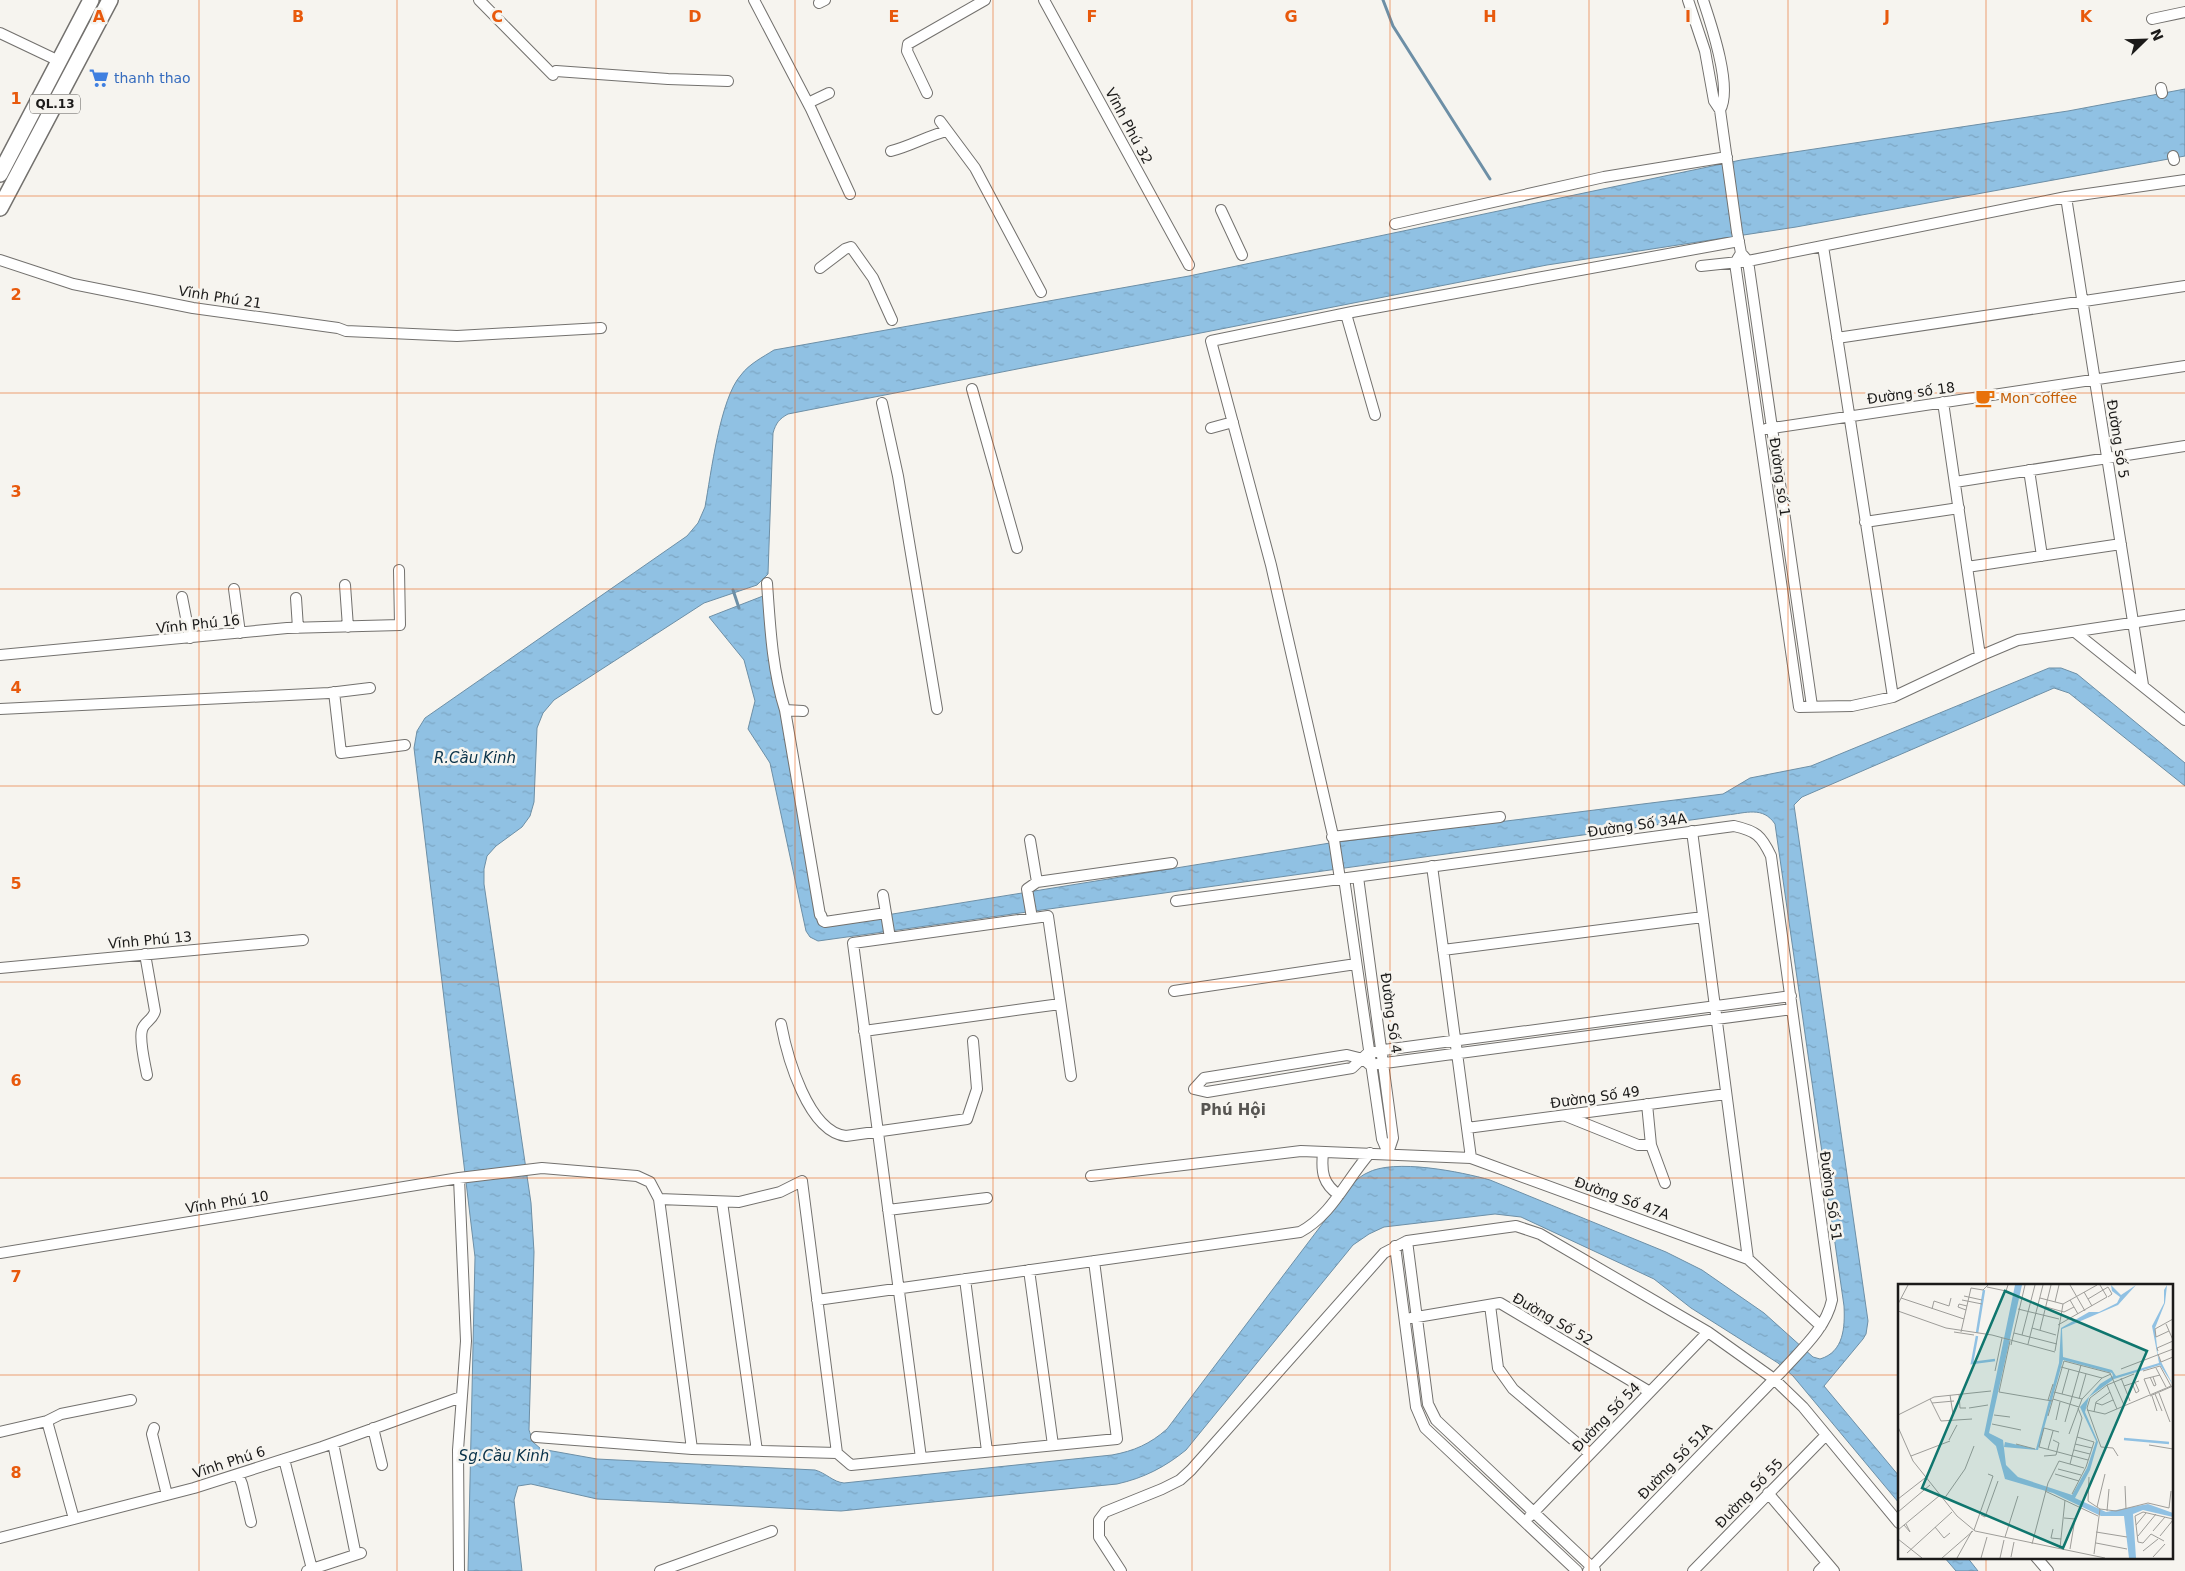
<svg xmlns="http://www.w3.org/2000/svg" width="2185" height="1571" font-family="'DejaVu Sans',sans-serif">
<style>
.water{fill:url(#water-ripples);stroke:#6d8fa6}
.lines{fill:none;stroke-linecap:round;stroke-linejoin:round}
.stream{stroke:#6d8fa6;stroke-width:3}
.minor-casing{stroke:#73716e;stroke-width:12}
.highway-casing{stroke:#73716e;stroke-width:18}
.minor{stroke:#fff;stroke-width:10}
.highway{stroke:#fff;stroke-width:15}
.grid{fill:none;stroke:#e8590c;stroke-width:1;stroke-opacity:0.55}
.labels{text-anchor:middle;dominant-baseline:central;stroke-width:5;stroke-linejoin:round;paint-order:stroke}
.shield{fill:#f6f4ef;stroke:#5d5b59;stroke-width:1}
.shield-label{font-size:12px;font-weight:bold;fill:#1b1a19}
.shop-label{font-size:14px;fill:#366cbe;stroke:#f6f4ef;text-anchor:start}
.street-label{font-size:14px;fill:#1b1a19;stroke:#f6f4ef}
.food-label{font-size:14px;fill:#c56008;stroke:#f6f4ef;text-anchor:start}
.water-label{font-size:15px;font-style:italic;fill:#093249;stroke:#f6f4ef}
.neighbourhood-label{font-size:15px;font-weight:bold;fill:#575552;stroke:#f6f4ef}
.inset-river{fill:none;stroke:#90c1e3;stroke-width:2.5}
.inset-road{fill:none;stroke:#9e9d99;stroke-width:1}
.view{fill:#0f766e;fill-opacity:0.15;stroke:#0f766e;stroke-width:2.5}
.inset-edge{fill:none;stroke:#1b1a19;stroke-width:2.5}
.grid-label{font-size:16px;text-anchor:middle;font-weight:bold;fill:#e8590c;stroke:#f6f4ef;stroke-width:5;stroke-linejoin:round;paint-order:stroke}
</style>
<defs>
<pattern id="water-ripples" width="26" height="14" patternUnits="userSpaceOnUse" patternTransform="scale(1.25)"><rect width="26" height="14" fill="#90c1e3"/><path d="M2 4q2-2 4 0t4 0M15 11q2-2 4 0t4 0" fill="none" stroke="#7ca5c2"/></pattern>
</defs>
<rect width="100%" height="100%" fill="#f6f4ef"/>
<path class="water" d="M2185,89V156L1796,227L1547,265L788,414C779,419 776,423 773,433L768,574L757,585L704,603L554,700L543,713L537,728L534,802L530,816L522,827L496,846L487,856L484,869V884L531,1203L534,1252L529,1430L533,1442L541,1449L597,1459L815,1470C826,1473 833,1482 844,1483L1112,1455C1134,1451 1150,1444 1167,1429L1354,1182C1358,1179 1362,1175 1367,1173C1394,1158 1462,1172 1490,1180L1666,1252L1702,1270L1764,1313L1813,1357L1820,1359C1844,1352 1845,1327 1844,1306L1775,824C1763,806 1746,813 1727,815L818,941L810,937L806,931L770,763L748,729L755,701L744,660L709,617L763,596L825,925L1330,843L1723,794L1750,778L1811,766L2049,668H2061L2077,674L2185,763V786L2069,693L2054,688L1802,797L1794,805L1868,1321L1866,1334L1863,1339L1824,1386L1899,1476V1503L1793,1376L1778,1363L1691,1308L1654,1279L1521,1217L1495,1214L1384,1227L1369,1234L1353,1245L1186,1450C1165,1467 1144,1478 1117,1484L841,1511L597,1499L531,1484L518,1486L514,1500L522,1571H468L475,1257L414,748L417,731L425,718L687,536L698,523L705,507C711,474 720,398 741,375C749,364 763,357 774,350L1189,276L1741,160L2068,111Z
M1944,1557H1967L1978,1571H1956Z"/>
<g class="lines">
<path class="stream" d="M1383,0L1393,26L1490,179
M733,590L739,608"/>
<defs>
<path id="minor" d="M479,0L553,75
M754,0L811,109L850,194
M1044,0L1189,265
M1688,0L1705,51L1714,101L1720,110L1737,232L1741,253L1748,261L1812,706
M1703,0C1711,24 1733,88 1720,110
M819,3L825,0
M2152,19L2185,12
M0,33L59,61
M556,71L668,79L728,81
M2161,88L2162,93
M927,93L907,51L908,44L985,0
M808,103L829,93
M940,121L975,168L1041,292
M891,151C911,146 927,136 947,131
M2173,156L2174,160
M2066,197L2143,685
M1221,210L1242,255
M1395,224L1604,177L1727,157
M1823,246L1893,697
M1741,253L1735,263L1799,707L1852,706L1893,697L1980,656L2018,640L2185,615
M0,260L73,284L193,308L338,328L346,331L457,336L601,328
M1701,266L1748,261L2066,197L2185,180
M820,268L845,249L851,247L873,278L892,320
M1346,314L1375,415
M1837,338L2185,286
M972,389L1017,548
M1943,402L1980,656
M882,403L898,476L937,709
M1211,428L1233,422
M1766,429L2185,366
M2029,470L2042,556
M1955,482L2185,446
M1865,522L1959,508
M1967,567L2121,544
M767,583C770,625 772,669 785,710L803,711
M345,585L348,627
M234,589L240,633
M182,597L190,638
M296,598L298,628
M2075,632L2185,720
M0,655L287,628L400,625L399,570
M334,692L341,753L405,745
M0,709L329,693L370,688
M785,710L820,915
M1692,831L1748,1259
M1332,837L1500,817
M1030,840L1037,882L1027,889L1032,918
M1432,866L1471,1158
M1358,877L1393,1138L1388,1153
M1344,878L1382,1139L1388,1153
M1340,879L1334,840L1271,565L1211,341L1352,312L1739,241
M1037,882L1172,863
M883,895L890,938
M1176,901L1734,826C1756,831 1761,835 1771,856L1832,1300C1826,1328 1802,1349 1783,1370L1588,1571
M821,915L823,921L825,922L886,913
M1443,950L1703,917
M145,954L155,1011C153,1020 144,1022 142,1030C139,1040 145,1064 147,1075
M0,968L303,940
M1174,991L1356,964
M1791,996L1369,1052L1352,1068L1207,1092L1194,1089L1204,1078L1347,1055L1363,1059L1370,1065L1792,1009
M781,1024C787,1056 808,1132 846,1136L967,1119L977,1089L973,1041
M864,1031L1060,1004
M1566,1116L1638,1145H1651L1647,1104
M1467,1128L1726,1094
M1651,1145L1665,1183
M1323,1153C1321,1172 1323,1184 1339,1195
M1091,1176L1301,1151L1471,1158L1748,1259L1821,1326
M459,1178L466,1341L458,1450L459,1571
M659,1199L739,1202L780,1192L802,1181L837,1453
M722,1202L757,1451
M888,1210L987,1198
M1407,1241L1428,1404L1436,1420L1595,1570
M1395,1246L1416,1407L1425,1428L1577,1571
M0,1253L459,1178L542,1168L637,1176L650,1182L659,1199L692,1449
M1029,1270L1053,1445
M965,1279L987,1451
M817,1300L1300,1232C1332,1215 1346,1180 1370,1153
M1490,1305L1498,1368L1513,1389L1590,1454
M1411,1318L1500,1303L1650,1392
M154,1428L152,1434L167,1495
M373,1428L382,1465
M0,1432L47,1421
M536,1437L692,1449L837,1453L851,1465L1117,1439L1094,1261
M333,1443L355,1551
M921,1458L853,943L1048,916L1071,1076
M284,1459L312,1569L307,1571
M238,1474L242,1484L251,1522
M1768,1493L1834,1571
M1530,1516L1708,1332
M74,1519L47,1421L61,1414L131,1400
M0,1538L194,1488L322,1447L461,1397
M2036,1557L2048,1571
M312,1569L361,1553
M660,1571L772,1531
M1121,1571L1099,1537V1520L1105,1512L1162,1489L1180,1480L1191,1470L1384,1253L1407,1241L1516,1226L1540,1234L1708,1332L1774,1379L1803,1407L1899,1523
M1693,1571L1826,1435
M1819,1571L1827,1563"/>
<path id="highway" d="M0,174L91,0
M0,208L110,0"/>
</defs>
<use href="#minor" class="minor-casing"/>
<use href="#highway" class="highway-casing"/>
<use href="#minor" class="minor"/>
<use href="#highway" class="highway"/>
</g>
<path class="grid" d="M199,0V1571M397,0V1571M596,0V1571M795,0V1571M993,0V1571M1192,0V1571M1390,0V1571M1589,0V1571M1788,0V1571M1986,0V1285M0,196H2185M0,393H2185M0,589H2185M0,786H2185M0,982H2185M0,1178H2185M0,1375H1899M2171,1375H2185M1986,1557V1571"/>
<defs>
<symbol id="supermarket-bare" viewBox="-9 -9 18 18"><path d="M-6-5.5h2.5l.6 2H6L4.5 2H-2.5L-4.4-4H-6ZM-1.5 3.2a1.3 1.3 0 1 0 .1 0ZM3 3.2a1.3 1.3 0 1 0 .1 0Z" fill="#3f7fe0" stroke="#f6f4ef" stroke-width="2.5" paint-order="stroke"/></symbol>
<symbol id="cafe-bare" viewBox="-9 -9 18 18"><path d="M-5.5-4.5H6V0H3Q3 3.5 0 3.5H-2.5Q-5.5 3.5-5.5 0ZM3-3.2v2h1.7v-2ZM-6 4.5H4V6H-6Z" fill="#e8710a" stroke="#f6f4ef" stroke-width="2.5" paint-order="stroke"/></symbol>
</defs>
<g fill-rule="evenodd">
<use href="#supermarket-bare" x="85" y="64" width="28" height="28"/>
<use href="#cafe-bare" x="1971" y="384" width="28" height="28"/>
</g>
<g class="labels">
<rect class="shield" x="30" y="94.5" width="50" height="19" rx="4"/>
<g class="shield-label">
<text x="55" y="104">QL.13</text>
</g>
<g class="shop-label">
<text x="114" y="78">thanh thao</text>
</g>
<g class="street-label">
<text transform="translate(1129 126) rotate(62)">Vĩnh Phú 32</text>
<text transform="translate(220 297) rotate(9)">Vĩnh Phú 21</text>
<text transform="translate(1911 393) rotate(-8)">Đường số 18</text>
<text transform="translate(2118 439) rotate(81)">Đường số 5</text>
<text transform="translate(1780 477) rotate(82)">Đường số 1</text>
<text transform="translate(198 624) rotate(-6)">Vĩnh Phú 16</text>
<text transform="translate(1637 825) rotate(-8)">Đường Số 34A</text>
<text transform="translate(150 940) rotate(-5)">Vĩnh Phú 13</text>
<text transform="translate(1391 1013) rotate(82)">Đường Số 4</text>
<text transform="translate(1595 1097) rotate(-8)">Đường Số 49</text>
<text transform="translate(1831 1196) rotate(82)">Đường Số 51</text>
<text transform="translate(1622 1198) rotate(20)">Đường Số 47A</text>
<text transform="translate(227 1202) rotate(-9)">Vĩnh Phú 10</text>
<text transform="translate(1553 1319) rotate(30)">Đường Số 52</text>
<text transform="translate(1606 1417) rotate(-46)">Đường Số 54</text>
<text transform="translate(1675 1461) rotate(-46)">Đường Số 51A</text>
<text transform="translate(229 1462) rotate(-18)">Vĩnh Phú 6</text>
<text transform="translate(1749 1493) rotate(-46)">Đường Số 55</text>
</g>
<g class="food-label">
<text x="2000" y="398">Mon coffee</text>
</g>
<g class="water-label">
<text x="475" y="758">R.Cầu Kinh</text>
<text x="504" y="1456">Sg.Cầu Kinh</text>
</g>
<g class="neighbourhood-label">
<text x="1233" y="1110">Phú Hội</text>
</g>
</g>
<g transform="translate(1898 1284)">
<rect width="275" height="275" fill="#f6f4ef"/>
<path d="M117,1H124L91,149L105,156L108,181L120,193L174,211L189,184L198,157L182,123L202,100L215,92L214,89L165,76L140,166L106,163L107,158L138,165L161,79L163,44L191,28H201L219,19L222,13L214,7L213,1L223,11L238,1L220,21L164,45L165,73L214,86L218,92L261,79L254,42L266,19V6L269,1L267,19L257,44L260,72L275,101L262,81L216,95L191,113L187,128L200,158L192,186L177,214L208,228L250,220L275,229V233L245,226L235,230L238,274H231L226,232H203L155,209L107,195L98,162L86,151Z" fill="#90c1e3"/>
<path class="inset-river" d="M79,49L86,6M79,52L74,79L97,76M226,155L271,159"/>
<path class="inset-road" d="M172,1L187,27M89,3L108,7L110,1M186,8L194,22M66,12L84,16M3,14L66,35M142,14L165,20L199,1M190,15L210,3L214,10L210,13M64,16L84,20M172,16L180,30M157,18L161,1M0,20L10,1M148,23L166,28L176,23M34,25L36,17L51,22L53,14M120,25L161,35M68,26L60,23L61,20L69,22M0,27L48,44L94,51L157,68M268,40L275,56M160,41L209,13L202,1M134,44L158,51M142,46L153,1M271,47L258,53L257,45L275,35M56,48L76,51M63,48L73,4L85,6L90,1M116,49L159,60M124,51L137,1M112,57L101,108L154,117M130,60L145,1M113,61L127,1M157,67L165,20M260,67L259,64L275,57M260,70L263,78L275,73M163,83L204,94M258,84L268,103M223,85L275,65M97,87L104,54M245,87L262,82L273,102M252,93L256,102L258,101L255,93M223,94L232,117M234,99L238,109L241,107L237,98M209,101L219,125M226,102L241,97M156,108L184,115M261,109L272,138M61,110L62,124H68M164,110L171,85M252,110L246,95L262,91M257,110L264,127M52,111L55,130M252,112L275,102M254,112L259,127M32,115L43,137L74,135M155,115L181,123M181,115L188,90M150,116L155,100M34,119L56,117M198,119L204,121L215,116M71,124L90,121M189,126L207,130L273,102M196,128L198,118L212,108M0,131L36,113L93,107M96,131L112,133M150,132L166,77L212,89L226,121M158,136L162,118M167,138L183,81M94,140L123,146M0,143L15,177L59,232L77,247L207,274M161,148L146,144L141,163L190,176M171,150L184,115L204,94L213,90M51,156L59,141M118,160L137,165M177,160L194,164M251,161L275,165M150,165L155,147M176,166L192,170M13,172L52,157M146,172L158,171L161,159L155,156M220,172L215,164L203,163L189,124L192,114L209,101L236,90M172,180L184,134L180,124M160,185L183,191M157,190L181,197M191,193L190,217L202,225M227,202L228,225M147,207L200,232M174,210L188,183L196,158L179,153M0,215L27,194M46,215L67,185L76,162M199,223L207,190M209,227L211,205M0,228L32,201M83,231L87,233L100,197M166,234L177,235L172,265M6,241L12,248L8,240M238,241L248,229M37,243L46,254L52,249M155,245L153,254L163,255M0,246L41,212M76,246L95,192L90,190M255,247L267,233M198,248L229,253M240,252L258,230M262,252L275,236M107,253L120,212M0,255L24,274M266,257L253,250L245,259L240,258L237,232L245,228L275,235M198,259L229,265M134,260L150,199L161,177L186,184M162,264L167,216M245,267L260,255M9,269L54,228M196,270L202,225L218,227L250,219L271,224L273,207M113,273L116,258M255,273L267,260M44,274L75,247M59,274L74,247M83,274L89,253M102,274L106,256"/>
<path class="view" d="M107,7L249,67L165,264L24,204Z"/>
<rect width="275" height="275" class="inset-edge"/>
</g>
<g class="grid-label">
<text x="99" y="22">A</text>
<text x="298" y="22">B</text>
<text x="497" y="22">C</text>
<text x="695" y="22">D</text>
<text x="894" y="22">E</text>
<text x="1092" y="22">F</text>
<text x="1291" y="22">G</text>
<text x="1490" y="22">H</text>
<text x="1688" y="22">I</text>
<text x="1887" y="22">J</text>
<text x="2086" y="22">K</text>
<text x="16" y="104">1</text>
<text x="16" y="300">2</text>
<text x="16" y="497">3</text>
<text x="16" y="693">4</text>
<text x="16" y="889">5</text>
<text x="16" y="1086">6</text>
<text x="16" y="1282">7</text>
<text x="16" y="1478">8</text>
</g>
<g transform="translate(2145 40) rotate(67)" stroke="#f6f4ef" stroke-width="4" paint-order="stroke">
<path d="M0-4L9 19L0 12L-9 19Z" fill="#1b1a19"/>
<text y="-8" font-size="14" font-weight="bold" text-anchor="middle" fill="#1b1a19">N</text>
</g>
</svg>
